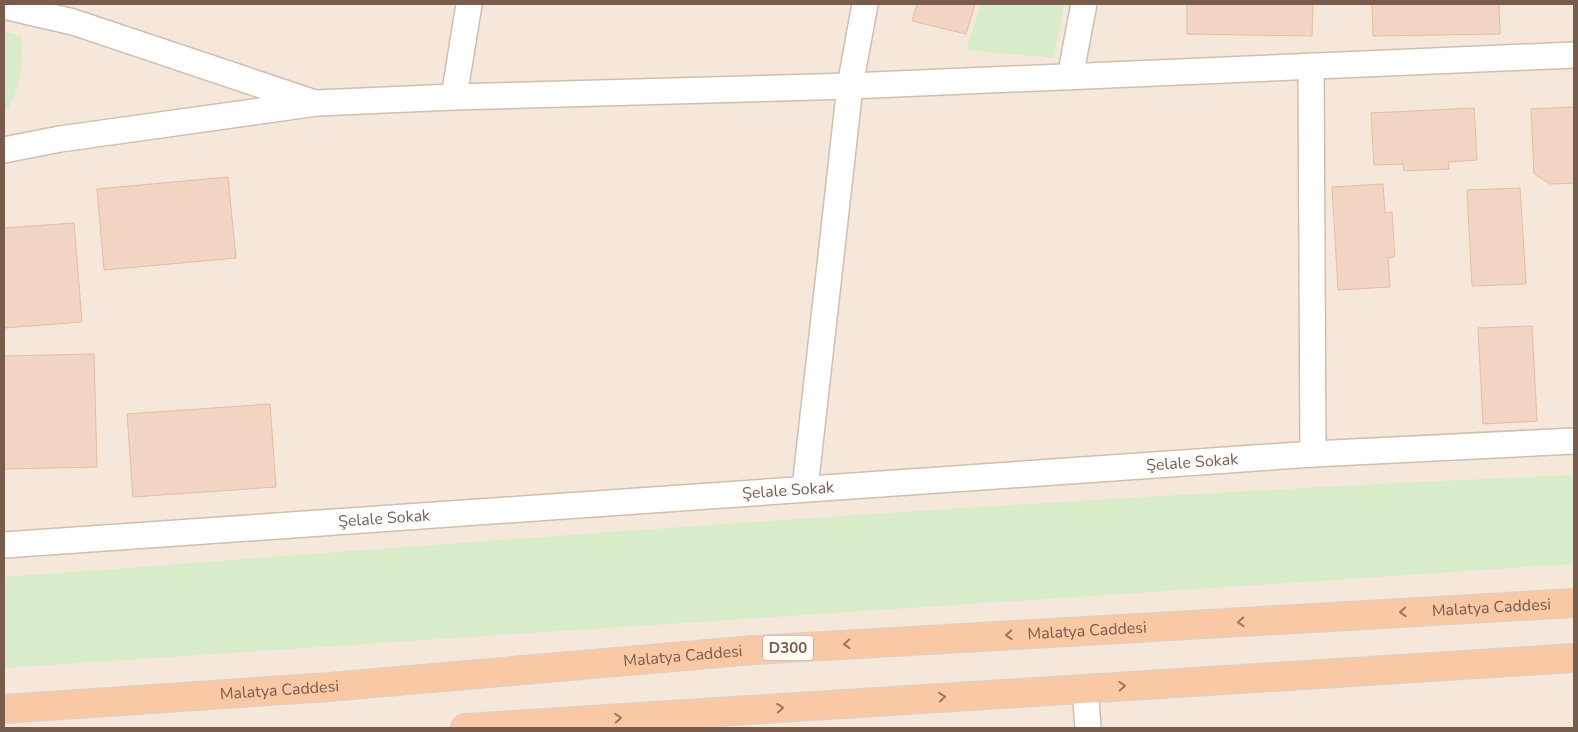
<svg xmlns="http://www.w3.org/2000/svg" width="1578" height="732" font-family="'Nunito Sans',sans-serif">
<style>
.residential{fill:#f5e8da}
.green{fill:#d8ecc9}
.building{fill:#f3d5c3;stroke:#e6bba3}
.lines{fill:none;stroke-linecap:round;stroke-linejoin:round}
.minor-casing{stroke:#d1beb0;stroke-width:28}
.trunk-casing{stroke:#dad1cd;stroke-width:30}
.minor{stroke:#fff;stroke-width:25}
.trunk{stroke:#f9c8a4;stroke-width:28}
.oneway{stroke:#9a7763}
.labels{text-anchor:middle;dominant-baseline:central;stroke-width:4;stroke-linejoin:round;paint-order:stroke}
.shield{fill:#fffaf3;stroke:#a28b7f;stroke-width:1}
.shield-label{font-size:15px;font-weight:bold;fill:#7a5c4d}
.street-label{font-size:16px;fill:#7a5c4d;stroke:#fffaf3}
</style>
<rect width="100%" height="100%" fill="#fdf6ec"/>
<path class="residential" d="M4,4H1574V728H4Z"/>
<path class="green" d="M981,4H1064L1054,58L966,50Z
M4,31L21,36C24,55 20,99 4,112Z
M1574,475V564L4,668V577C527,538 1050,497 1574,475Z"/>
<path class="building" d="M917,4H975L966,34L912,21Z
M1187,4H1313L1312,36L1187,34Z
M1372,4H1499L1500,34L1373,36Z
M1574,107V183L1550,184L1534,174L1531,109Z
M1474,108L1477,160L1448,162L1449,169L1404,171L1403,164L1374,165L1371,113Z
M228,177L236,258L104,270L97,189Z
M1383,184L1385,213L1392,212L1395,257L1388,258L1390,287L1338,290L1332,187Z
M1520,188L1526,284L1472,286L1467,190Z
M74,223L82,322L4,328V228Z
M1532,326L1537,421L1483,424L1478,328Z
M94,354L97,467L4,469V356Z
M270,404L276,487L133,497L127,414Z"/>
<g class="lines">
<defs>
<g id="minor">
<path d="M4,6L73,22L312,102"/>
<path d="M1311,66L1313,454"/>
<path d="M1070,77L1084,4"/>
<path d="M454,97L469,4"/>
<path d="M4,150L60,139L317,103L454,97L850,86L1574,55"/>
<path d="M805,488L850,86L865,4"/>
<path id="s1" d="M4,545L1313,454L1574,441"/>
<path d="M1085,688L1088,728"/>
</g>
<g id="trunk">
<path id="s2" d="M4,709L329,687L754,650L1574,603"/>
<path d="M465,728L1574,658"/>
</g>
</defs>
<use href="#minor" class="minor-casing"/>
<use href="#trunk" class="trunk-casing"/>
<use href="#minor" class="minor"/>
<use href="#trunk" class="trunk"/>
</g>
<defs><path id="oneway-chevron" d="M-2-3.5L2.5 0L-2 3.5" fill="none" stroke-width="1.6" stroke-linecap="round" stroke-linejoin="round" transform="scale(1.25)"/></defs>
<g class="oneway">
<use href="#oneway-chevron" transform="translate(1403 612) rotate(177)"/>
<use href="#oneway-chevron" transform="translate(1241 622) rotate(177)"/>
<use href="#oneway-chevron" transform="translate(1009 635) rotate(177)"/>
<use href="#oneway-chevron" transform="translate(847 644) rotate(177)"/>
<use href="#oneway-chevron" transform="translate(1122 686) rotate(-3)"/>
<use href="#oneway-chevron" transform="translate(942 697) rotate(-4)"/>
<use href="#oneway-chevron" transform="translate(780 708) rotate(-4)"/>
<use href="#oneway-chevron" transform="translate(618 718) rotate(-4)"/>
</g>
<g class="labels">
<rect class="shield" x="763" y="635.5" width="50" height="25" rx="4"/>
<g class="shield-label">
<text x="788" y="648">D300</text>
</g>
<g class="street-label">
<text stroke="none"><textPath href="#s1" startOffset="1191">Şelale Sokak</textPath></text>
<text stroke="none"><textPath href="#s1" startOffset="786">Şelale Sokak</textPath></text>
<text stroke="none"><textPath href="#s1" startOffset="381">Şelale Sokak</textPath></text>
<text stroke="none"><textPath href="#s2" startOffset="1491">Malatya Caddesi</textPath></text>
<text stroke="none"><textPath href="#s2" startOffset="1086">Malatya Caddesi</textPath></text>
<text stroke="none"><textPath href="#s2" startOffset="681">Malatya Caddesi</textPath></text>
<text stroke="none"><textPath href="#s2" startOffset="276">Malatya Caddesi</textPath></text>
</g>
</g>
<rect width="1578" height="732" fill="none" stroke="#7a5c4d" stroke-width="10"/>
</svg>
